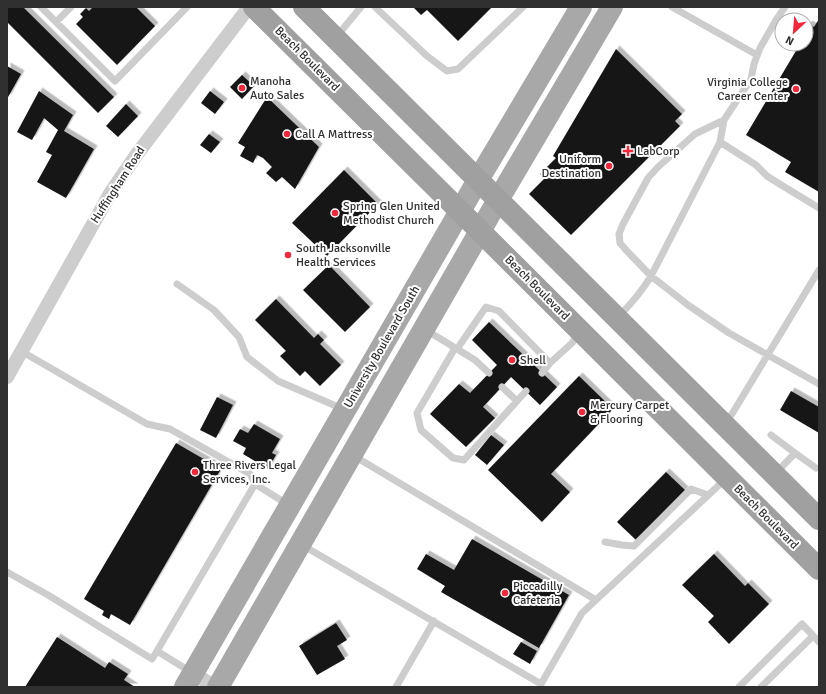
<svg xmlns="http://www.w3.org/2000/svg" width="826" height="694" font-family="Signika,sans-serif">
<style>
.building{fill:#171717;filter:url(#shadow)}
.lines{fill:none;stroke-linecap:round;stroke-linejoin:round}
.service{stroke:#cdcdcd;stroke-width:7}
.minor{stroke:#cdcdcd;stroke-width:14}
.primary{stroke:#a8a8a8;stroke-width:22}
.trunk{stroke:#a0a0a0;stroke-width:22}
.poi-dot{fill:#f1273c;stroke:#fff;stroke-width:1.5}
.labels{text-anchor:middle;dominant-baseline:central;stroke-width:4;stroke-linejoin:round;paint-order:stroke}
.street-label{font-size:12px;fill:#303030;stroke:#fff}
.poi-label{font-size:12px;fill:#303030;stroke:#fff;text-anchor:start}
</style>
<defs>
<filter id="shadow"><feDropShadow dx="3.5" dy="-3.5" stdDeviation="0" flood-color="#0004"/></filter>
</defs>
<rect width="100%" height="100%" fill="#fff"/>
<path class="building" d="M7,7H23L114,97L98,113L7,22Z
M93,7H136L155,26L117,65L76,24L83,17L80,14L86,8L89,11Z
M413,7H492L458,41L427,10L421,15Z
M819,19V192L785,172L791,162L746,135L800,44H806V28L809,24L814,27Z
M616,49L682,114L675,121L680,126L571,235L529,194L544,179L540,174L556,158L553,156Z
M7,66L21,74L7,99Z
M242,75L254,86L242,99L230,87Z
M39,91L73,115L64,131L94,149L66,198L37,182L52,155L46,152L58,130L44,118L32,140L17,132Z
M210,91L224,102L215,114L201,103Z
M267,97L319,147L295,189L282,177L276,182L266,173L272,167L263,158L257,155L253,163L240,156L245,147L238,143Z
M126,104L138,116L118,137L106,126Z
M209,134L220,142L211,153L200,145Z
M344,170L378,204L327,256L292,223Z
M329,265L370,307L345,332L303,290Z
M276,299L314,338L318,334L324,340L320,344L341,365L320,386L305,371L300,376L280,356L286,351L255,320Z
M489,322L557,387L540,405L511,377L483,407L495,418L466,447L430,414L459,384L470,393L497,365L472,340Z
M579,376L613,409L551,474L570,492L542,522L488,470Z
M791,391L819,407V433L780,410Z
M217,397L233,405L216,438L200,430Z
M254,424L280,439L272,453L276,455L268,469L243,454L246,448L233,441L240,429L248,433Z
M491,435L504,445L487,465L475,455Z
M176,443L221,469L130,625L111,614L109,619L102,615L104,611L84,599Z
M666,472L685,490L636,540L617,522Z
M472,539L569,595L539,648L441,592L445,586L417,569L426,554L454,570Z
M714,554L745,586L748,583L769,604L729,644L708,622L714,616L682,585Z
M336,623L347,640L337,646L345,659L317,675L299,646Z
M57,637L105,668L109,662L128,674L124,680L135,687H25Z
M521,642L537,651L530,664L513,654Z"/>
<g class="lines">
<path class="service" d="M41,7L115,81L187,7
M375,7L427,56L447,71L458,69L523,7
M672,7L757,55
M56,22L71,7
M337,36L361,7
M724,120L695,134L658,167L648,178L623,224L619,234L620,243L626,250L651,276L688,305L729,333L819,384
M720,142L756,165L767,176L778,183L819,208
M177,284L214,310L239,337L247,357L278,381L343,409
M619,316C631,304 642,291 651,276L720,142L724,120L751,79L754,64L760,48L776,20L785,7
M426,330L457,349L486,307L499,311L550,363L572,343L579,333
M455,348L417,413L421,430L453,458L464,460L517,401
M457,349L475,360L489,373
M21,351L147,424L170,429L250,474L255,484L287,504
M542,373L550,363
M502,387L517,401L526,391
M725,422L732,414L819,270
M771,435L795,453L776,473
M795,453L816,468
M354,456L596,600
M605,542L622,545L634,546L691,489L708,495
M302,545L541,684L582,613L717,487L724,479
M7,572L48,595L152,659L157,651L191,672
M157,651L255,484
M396,687L434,621
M739,687L802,624L819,642
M761,687L813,636"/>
<path class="minor" d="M7,377L111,192L137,154L249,7
M193,673L215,687"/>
<path class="primary" d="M185,687L478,180L581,7
M218,687L498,200L612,7"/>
<path class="trunk" d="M254,7L480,231L819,569
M304,7L819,519"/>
</g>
<g class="poi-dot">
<circle cx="242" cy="88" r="4"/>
<circle cx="796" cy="89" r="4"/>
<circle cx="287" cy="134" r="4"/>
<path d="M626 145h4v4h4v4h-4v4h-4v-4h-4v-4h4z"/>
<circle cx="609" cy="166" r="4"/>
<circle cx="335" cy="213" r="4"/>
<circle cx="288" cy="255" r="4"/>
<circle cx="512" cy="360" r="4"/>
<circle cx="582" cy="412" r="4"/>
<circle cx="195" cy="472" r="4"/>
<circle cx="505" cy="593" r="4"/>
</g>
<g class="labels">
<g class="street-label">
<text transform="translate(307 59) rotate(45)">Beach Boulevard</text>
<text transform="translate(118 185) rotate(-57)">Huffingham Road</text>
<text transform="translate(537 288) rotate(45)">Beach Boulevard</text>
<text transform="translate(382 347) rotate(-60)">University Boulevard South</text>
<text transform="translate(766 517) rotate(45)">Beach Boulevard</text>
</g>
<g class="poi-label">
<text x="250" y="81">Manoha<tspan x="250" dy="14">Auto Sales</tspan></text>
<text x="788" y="82" text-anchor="end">Virginia College<tspan x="788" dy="14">Career Center</tspan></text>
<text x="295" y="134">Call A Mattress</text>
<text x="637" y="151">LabCorp</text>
<text x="601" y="159" text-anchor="end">Uniform<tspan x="601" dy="14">Destination</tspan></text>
<text x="343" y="206">Spring Glen United<tspan x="343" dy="14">Methodist Church</tspan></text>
<text x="296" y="248">South Jacksonville<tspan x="296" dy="14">Health Services</tspan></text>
<text x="520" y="360">Shell</text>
<text x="590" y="405">Mercury Carpet<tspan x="590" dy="14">&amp; Flooring</tspan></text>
<text x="203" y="465">Three Rivers Legal<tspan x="203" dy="14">Services, Inc.</tspan></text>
<text x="513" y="586">Piccadilly<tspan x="513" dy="14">Cafeteria</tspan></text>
</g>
</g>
<rect width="826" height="694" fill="none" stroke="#303030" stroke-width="16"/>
<g transform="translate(794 32) rotate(206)"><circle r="19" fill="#ffffff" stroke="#acacac"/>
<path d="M0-3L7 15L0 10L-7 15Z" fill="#f1273c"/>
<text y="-6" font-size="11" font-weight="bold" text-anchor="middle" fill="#303030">N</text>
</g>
</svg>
